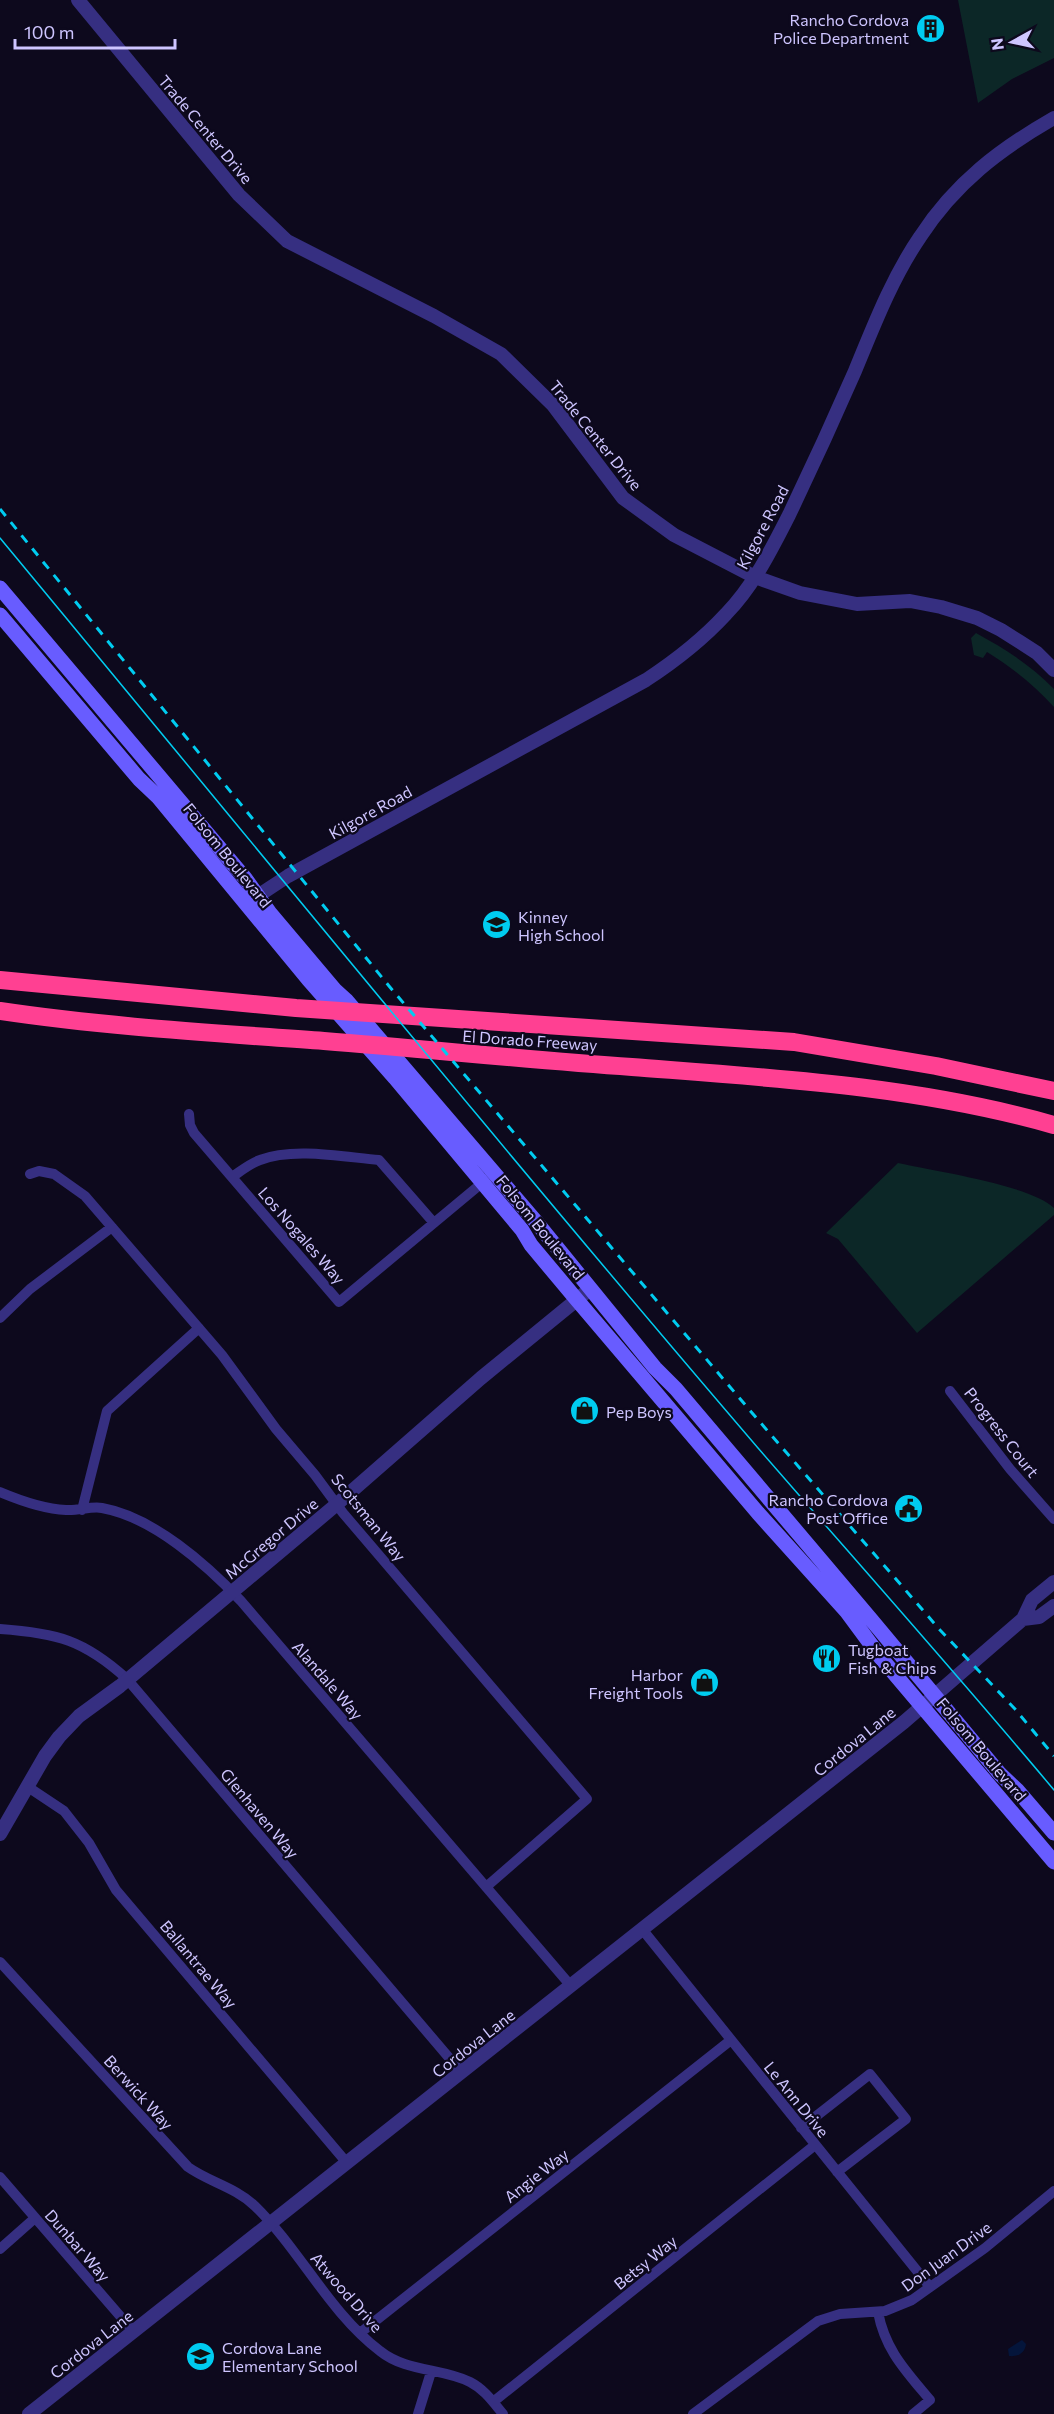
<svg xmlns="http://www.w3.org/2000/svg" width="1054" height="2414" font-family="Commissioner,sans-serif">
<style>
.green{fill:#0c2727}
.water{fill:#04153b}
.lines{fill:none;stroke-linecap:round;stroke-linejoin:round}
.minor{stroke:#362f81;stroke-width:10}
.tertiary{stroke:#362f81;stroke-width:14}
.secondary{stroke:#685cff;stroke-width:15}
.motorway{stroke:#ff4092;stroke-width:18}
.tram{stroke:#00ccf0;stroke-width:1.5}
.rail{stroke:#00ccf0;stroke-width:3;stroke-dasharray:9 8;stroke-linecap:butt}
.labels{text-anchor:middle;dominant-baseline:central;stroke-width:4.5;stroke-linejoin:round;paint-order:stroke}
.poi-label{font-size:16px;fill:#cec5ff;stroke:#0d091d;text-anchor:start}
.street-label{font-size:16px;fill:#cec5ff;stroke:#0d091d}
</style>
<rect width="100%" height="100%" fill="#0d091d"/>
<path class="green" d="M958,0H1054V58L1012,79L978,103Z
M976,633C1005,649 1031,665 1054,689V707C1034,685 1013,668 987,652L983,658L974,655L971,638Z
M898,1163C933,1171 1031,1185 1054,1208V1215L917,1333L838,1239L826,1233Z"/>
<path class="water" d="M1022,2340L1026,2344C1025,2353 1018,2357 1009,2356L1008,2349Z"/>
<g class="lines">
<path class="minor" d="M189,1114L190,1125L194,1133L339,1302L488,1178
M30,1174L39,1171L54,1174L85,1196L222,1355L276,1429L315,1475L343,1513L587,1799L486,1887
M232,1177C241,1171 249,1164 260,1160C293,1147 344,1157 379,1160L434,1223
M0,1318L30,1289L112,1227
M950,1391L1010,1469L1054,1519
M0,1492C19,1500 45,1509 66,1510C78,1511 91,1506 102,1508C153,1517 207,1565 241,1601L571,1986
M82,1510L107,1411L199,1328
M0,1629C57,1633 84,1640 127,1679L462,2073
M28,1787L64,1811L89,1843L116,1890L347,2163
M642,1929L930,2287
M0,1962L188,2167C209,2182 235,2187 255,2206C300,2250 329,2312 380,2351C406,2372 442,2368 470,2382C484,2389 493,2402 503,2414
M801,2128L870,2074L906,2119L837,2172
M0,2177L133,2331
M0,2249L35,2218
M878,2312C885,2350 906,2371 930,2400L913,2414
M360,2333L731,2040
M493,2402L815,2145
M418,2414L431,2372
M693,2414L818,2321L840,2314L885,2311L912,2300L985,2248L1054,2191"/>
<path class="tertiary" d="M78,0L239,195L287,241L434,316L501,354L553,405L623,498L674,535L755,577L800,593L857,604L910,601L941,607L977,618L1001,630L1020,642L1037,653L1054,670
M250,901L288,876L646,680C675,661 703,639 726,614C754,585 771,550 789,515C812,467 834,419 855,371C874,325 892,278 920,237C955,183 1000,149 1054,118
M1023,1619L1039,1617L1054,1606
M0,1834L45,1756L59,1737L79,1716L120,1686L337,1504L481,1378L590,1289
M29,2414L904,1722L1023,1619L1032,1600L1054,1582"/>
<path class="secondary" d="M0,588L245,878L270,913L335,990L346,1000L537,1223L655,1368L676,1389L869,1617L1000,1774L1017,1790L1054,1833
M0,615L139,779L158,797L308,979L395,1078L522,1230L531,1245L577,1300L758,1513L847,1612L881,1658L1054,1862"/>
<path class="motorway" d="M0,980L296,1008L794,1042L936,1066L1054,1091
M0,1011C107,1027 216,1033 324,1041C427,1049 529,1060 632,1067C774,1078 917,1086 1054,1125"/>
<path class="tram" d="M0,538C252,842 501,1148 758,1448C857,1562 957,1674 1054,1790"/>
<path class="rail" d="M0,509L389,986L753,1414L940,1630L1015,1709L1054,1756"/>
</g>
<defs>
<symbol id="building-disc" viewBox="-11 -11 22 22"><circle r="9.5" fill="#00ccf0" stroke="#0d091d"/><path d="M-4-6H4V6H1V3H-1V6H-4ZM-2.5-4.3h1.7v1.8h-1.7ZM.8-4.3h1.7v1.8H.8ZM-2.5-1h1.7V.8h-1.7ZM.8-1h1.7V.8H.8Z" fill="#111"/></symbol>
<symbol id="school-disc" viewBox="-11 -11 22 22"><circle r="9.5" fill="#00ccf0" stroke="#0d091d"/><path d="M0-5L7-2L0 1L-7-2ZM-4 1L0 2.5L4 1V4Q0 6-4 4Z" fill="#111"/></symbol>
<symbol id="shop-disc" viewBox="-11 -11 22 22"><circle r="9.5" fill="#00ccf0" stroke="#0d091d"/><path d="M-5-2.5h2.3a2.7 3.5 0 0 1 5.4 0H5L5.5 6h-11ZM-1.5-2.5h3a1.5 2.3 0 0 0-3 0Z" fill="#111"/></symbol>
<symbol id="civic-disc" viewBox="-11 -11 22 22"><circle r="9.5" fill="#00ccf0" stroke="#0d091d"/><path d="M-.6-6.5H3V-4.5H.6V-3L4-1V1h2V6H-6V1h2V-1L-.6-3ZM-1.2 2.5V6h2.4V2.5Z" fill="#111"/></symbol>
<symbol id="restaurant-disc" viewBox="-11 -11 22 22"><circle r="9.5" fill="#00ccf0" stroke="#0d091d"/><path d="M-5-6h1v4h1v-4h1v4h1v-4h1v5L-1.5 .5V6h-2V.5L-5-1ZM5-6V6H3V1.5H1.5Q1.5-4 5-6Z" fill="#111"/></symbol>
</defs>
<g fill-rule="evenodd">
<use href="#building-disc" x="914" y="12" width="33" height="33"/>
<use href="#school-disc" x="480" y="908" width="33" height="33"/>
<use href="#shop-disc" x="568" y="1394" width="33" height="33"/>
<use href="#civic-disc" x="892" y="1492" width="33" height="33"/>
<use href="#restaurant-disc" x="810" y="1642" width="33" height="33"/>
<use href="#shop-disc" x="688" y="1666" width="33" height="33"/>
<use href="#school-disc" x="184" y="2340" width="33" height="33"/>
</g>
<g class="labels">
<g class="poi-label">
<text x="909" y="19" text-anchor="end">Rancho Cordova<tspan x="909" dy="18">Police Department</tspan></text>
<text x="518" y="916">Kinney<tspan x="518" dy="18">High School</tspan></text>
<text x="606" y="1411">Pep Boys</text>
<text x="888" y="1499" text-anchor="end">Rancho Cordova<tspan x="888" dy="18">Post Office</tspan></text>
<text x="848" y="1649">Tugboat<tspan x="848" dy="18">Fish &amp; Chips</tspan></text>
<text x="683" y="1674" text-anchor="end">Harbor<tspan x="683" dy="18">Freight Tools</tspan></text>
<text x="222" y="2347">Cordova Lane<tspan x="222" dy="18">Elementary School</tspan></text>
</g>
<g class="street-label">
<text transform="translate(206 129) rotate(50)">Trade Center Drive</text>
<text transform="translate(596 435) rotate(51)">Trade Center Drive</text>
<text transform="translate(762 527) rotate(-62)">Kilgore Road</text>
<text transform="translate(370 812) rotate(-29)">Kilgore Road</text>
<text transform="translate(228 855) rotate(51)">Folsom Boulevard</text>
<text transform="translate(530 1040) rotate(4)">El Dorado Freeway</text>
<text transform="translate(541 1227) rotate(51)">Folsom Boulevard</text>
<text transform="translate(302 1235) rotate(49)">Los Nogales Way</text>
<text transform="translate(1002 1432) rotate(52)">Progress Court</text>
<text transform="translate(369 1517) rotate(51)">Scotsman Way</text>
<text transform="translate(271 1538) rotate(-40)">McGregor Drive</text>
<text transform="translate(328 1680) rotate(49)">Alandale Way</text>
<text transform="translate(854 1741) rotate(-39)">Cordova Lane</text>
<text transform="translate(982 1749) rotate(50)">Folsom Boulevard</text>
<text transform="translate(260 1813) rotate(50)">Glenhaven Way</text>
<text transform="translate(199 1964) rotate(50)">Ballantrae Way</text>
<text transform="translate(473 2043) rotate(-38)">Cordova Lane</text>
<text transform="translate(139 2092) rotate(48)">Berwick Way</text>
<text transform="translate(797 2099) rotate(51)">Le Ann Drive</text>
<text transform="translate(536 2175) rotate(-38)">Angie Way</text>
<text transform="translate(78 2245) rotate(49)">Dunbar Way</text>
<text transform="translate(946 2256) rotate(-36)">Don Juan Drive</text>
<text transform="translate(645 2262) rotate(-39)">Betsy Way</text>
<text transform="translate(347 2292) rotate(49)">Atwood Drive</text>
<text transform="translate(91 2344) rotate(-38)">Cordova Lane</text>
</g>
</g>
<g transform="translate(1012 42) rotate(262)" stroke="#0d091d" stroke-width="4.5" paint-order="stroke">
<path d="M0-4.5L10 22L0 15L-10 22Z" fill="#cec5ff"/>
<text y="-9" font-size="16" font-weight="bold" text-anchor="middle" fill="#cec5ff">N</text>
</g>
<path d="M15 39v9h160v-9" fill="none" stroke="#cec5ff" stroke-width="3"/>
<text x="24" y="39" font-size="18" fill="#cec5ff" stroke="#0d091d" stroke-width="4.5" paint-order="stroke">100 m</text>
</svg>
